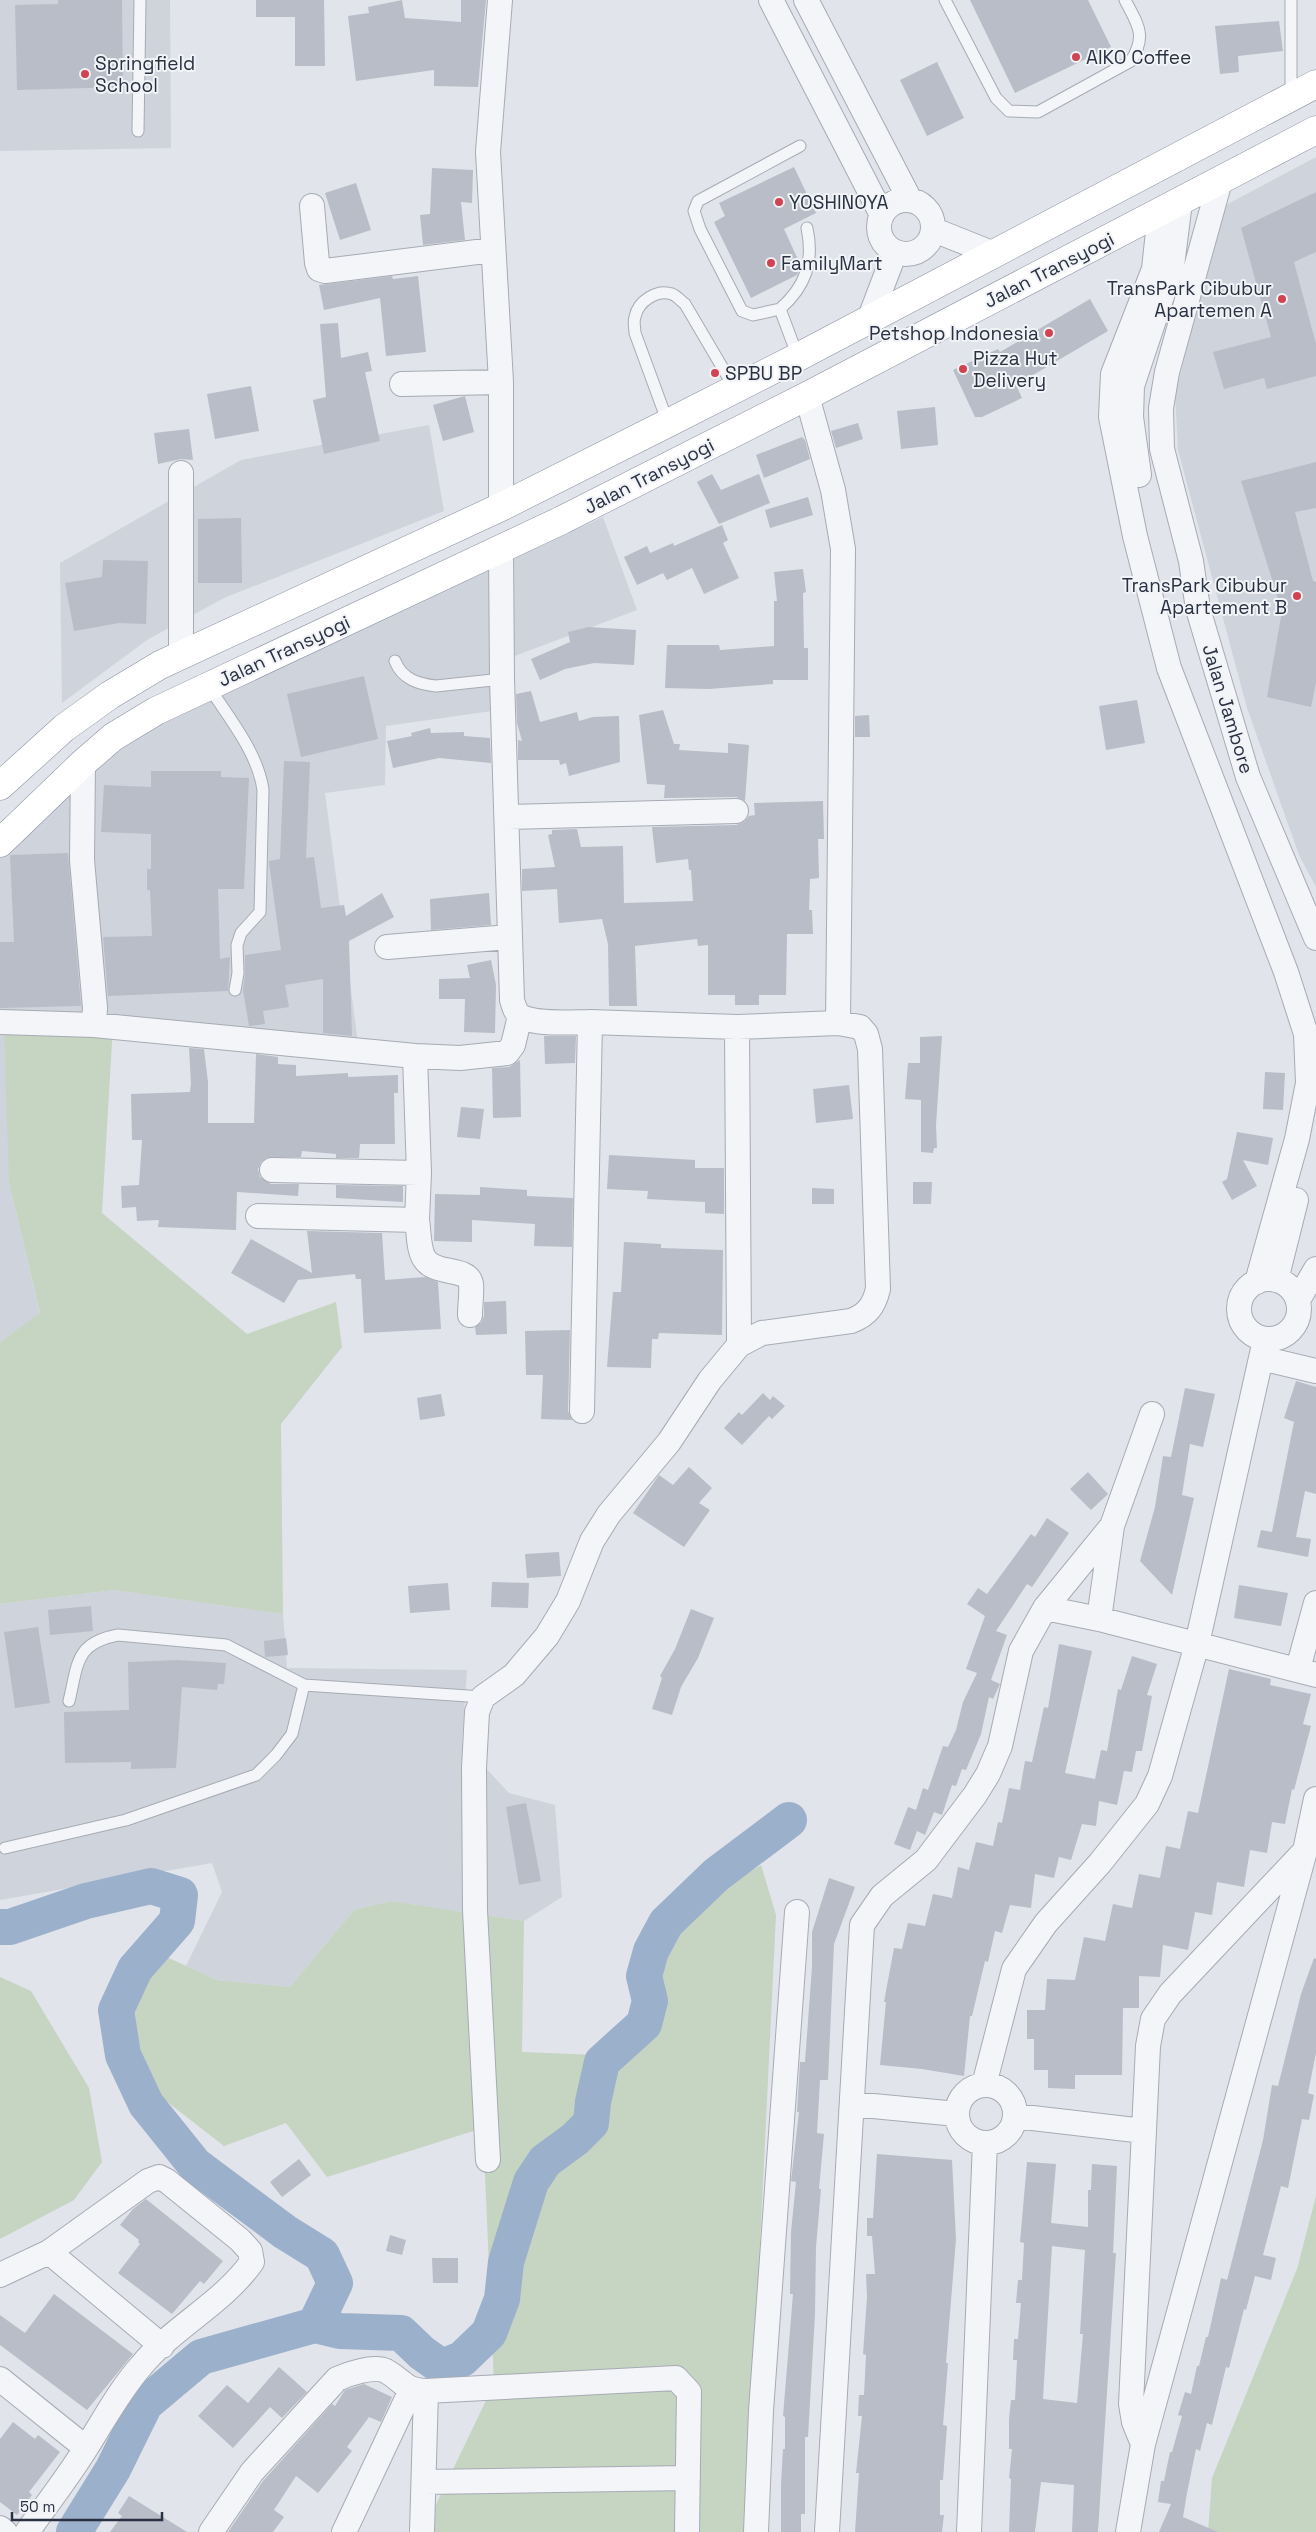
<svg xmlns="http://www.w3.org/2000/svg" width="1316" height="2532" font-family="'Space Grotesk',sans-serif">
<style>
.built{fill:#cfd3dc}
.green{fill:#c6d4c2}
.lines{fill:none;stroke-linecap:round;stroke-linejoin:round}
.river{stroke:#9bb0cb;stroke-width:36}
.building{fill:#b8bdc7;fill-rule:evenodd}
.service-casing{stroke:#a6abb4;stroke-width:13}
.minor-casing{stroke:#a6abb4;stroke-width:26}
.trunk-casing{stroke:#8891a1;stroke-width:29}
.service{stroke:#f4f5f8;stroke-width:11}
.minor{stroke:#f4f5f8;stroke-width:24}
.trunk{stroke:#fff;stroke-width:28}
.poi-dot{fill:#d24351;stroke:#f1f3f7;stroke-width:2}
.labels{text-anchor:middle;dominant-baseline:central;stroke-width:4;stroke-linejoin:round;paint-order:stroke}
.poi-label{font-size:19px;fill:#293142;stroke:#f1f3f7;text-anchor:start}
.street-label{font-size:19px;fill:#293142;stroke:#f1f3f7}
</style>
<rect width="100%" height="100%" fill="#e1e4ea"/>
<path class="built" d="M0,0H170L171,148L0,151Z
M1316,157V887L1299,855L1247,708L1178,450L1175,395L1222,207Z
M429,425L444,511L224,598L147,640L62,703L60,563L241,460Z
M603,517L637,610L491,665L492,711L386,726L385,785L325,793L360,1058L65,1019L9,1182L40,1314L0,1342V853L78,778L174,715Z
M114,1590L283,1614L287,1668L467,1670L462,1743L509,1793L555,1805L562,1897L524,1921L391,1901L354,1910L290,1987L217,1980L186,1966L222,1892L212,1863L0,1900V1604Z"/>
<path class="green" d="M113,1025L102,1213L247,1334L336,1302L342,1347L281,1424L283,1614L114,1590L0,1604V1342L40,1313L9,1182L4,1026Z
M761,1865L776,1915L746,2532H417L431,2515L494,2384L483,2128L327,2177L286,2123L224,2146L143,2083L120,2002L162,1955L217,1980L290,1987L354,1910L391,1901L524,1921L522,2052L623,2056L684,1909Z
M0,1977L31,1991L89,2088L102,2162L74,2200L0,2239Z
M1316,2196V2532H1208L1212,2478L1297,2269Z"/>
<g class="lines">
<path class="river" d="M0,1927H10L86,1901L151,1886L180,1895L177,1921L135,1969L116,2010L123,2055L146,2104L195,2165L285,2232L322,2255L335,2283L315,2325
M74,2532L113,2469L145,2404L201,2357L315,2325L340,2331L401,2333L422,2353L442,2367L462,2359L489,2333L502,2299L506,2262L531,2182L545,2161L575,2139L591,2123L593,2102L602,2062L644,2024L650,2001L644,1976L651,1951L666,1923L716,1875L789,1820"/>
</g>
<path class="building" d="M58,0H122L123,87L17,90L15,5L58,4Z
M256,0H324L325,66H295V17H256Z
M402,0L405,18L461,22V0H486L478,87L434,86V70L356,81L348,16L369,13L368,7Z
M970,0H1088L1111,47L1015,93Z
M1279,21L1283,51L1238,56L1239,72L1220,74L1215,26Z
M937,62L964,118L927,136L900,80Z
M794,167L816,213L784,229L800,264L799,270L797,275L751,298L714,222L725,216L719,203Z
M432,168L473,170L472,203L461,202L465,240L423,245L420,215L430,214Z
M356,183L371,230L340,240L325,193Z
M1316,192V252L1294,262L1316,344V376L1267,389L1264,378L1224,389L1213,352L1271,337L1241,228Z
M392,276L393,279L418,276L426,352L386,356L380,298L324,310L319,285Z
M1090,299L1108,331L1016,385L1022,398L982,417H975L953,370L998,349L1000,352Z
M338,323L341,358L368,352L372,371L365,372L380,441L324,454L313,400L326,397L320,324Z
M251,386L259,431L215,439L207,394Z
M465,396L474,432L443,441L433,405Z
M935,407L938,445L901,449L897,411Z
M858,423L863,439L836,448L831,431Z
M189,429L193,460L181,459L158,464L154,433Z
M802,437L805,440L810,459L764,478L756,455Z
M1316,462V508L1295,512L1313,581L1316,582V683L1311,707L1267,697L1282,611L1241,481Z
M712,474L721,490L759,474L770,503L719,524L697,482Z
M808,497L813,515L770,528L765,510Z
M241,518L242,583H198V519Z
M722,525L728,540L723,543L739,578L704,594L692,568L667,580L663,573L637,585L624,557L647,546L650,553L673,543L674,546Z
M103,560L148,561L146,624L119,623L74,631L65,583L102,577Z
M803,569L806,592L803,593L804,648H808V680H773V684L709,689L665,688L667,645H719L720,650L774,646V601H777L774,572Z
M589,627L636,630L634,665L594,663L565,669L540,680L531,659L570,642L568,632Z
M364,676L378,739L301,757L287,694Z
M531,691L540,722L577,712L579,721L593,717L619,716L620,762L569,776L566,763L560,765L559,760H518V740L522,741L517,723L516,694Z
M1137,700L1145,743L1106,750L1099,706Z
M663,710L674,744H680L679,750L728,753V743L749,745L745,801L736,797L664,798L665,785L647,784L639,715Z
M869,715L870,737H855V716Z
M430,728L431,733L464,732V736L490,738L491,763L439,758L393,768L387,741L412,736L411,733Z
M284,761L310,762L306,858L314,857L321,908L344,905L346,916L382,893L394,917L349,941L352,1036L323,1033V979L285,985L289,1007L263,1011L265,1024L249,1026L243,990L245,974V955L281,950L269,863V861L280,859Z
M151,771H221V777L249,778L244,889H218L220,959L230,957L228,991L108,996L103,937L152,936L150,890H147V869H151V834L101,832L104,785L151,787Z
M823,801L824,839H818L819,878L810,879L809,910H812L813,934H787L786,995H759V1005H735V995H708V945L698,946L697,939L635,946L637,1006H609L608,944L602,919L559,923L557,889L522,891V869L555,867L548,835L552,834V830L577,829L581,847L623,846L624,903L693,901L691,870H689L688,859L656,863L652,827L736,825L744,822L749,816L755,815L754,803Z
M68,853L81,1006L0,1008V942H14L10,855Z
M489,893L491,925L431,930L430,899Z
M491,960L496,985L495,1033L464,1032L465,999H439V979L470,978L467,965Z
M544,1036H576L575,1063L545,1064Z
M942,1036L936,1125L937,1148H934L933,1153L921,1152V1100L905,1099L908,1063H920V1037Z
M189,1048L204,1049L208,1082V1123H254L256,1054L278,1057V1064L296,1065V1076L348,1073V1077L398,1075V1093H394L395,1144H360L359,1158H336V1154L302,1151L301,1157L266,1158L261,1162L258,1169L260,1177L271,1184H299L298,1196L237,1192L236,1230L158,1227L159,1220L137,1221L136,1207L122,1208L121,1186L139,1185L142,1140H132L131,1094L190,1092L191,1083Z
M520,1060L521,1117L493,1118L492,1068L509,1067Z
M1265,1072L1285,1073L1283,1110L1263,1109Z
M849,1085L853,1119L816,1123L813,1089Z
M461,1107L484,1109L480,1139L457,1137Z
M1237,1132L1273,1138L1268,1165L1243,1160L1257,1186L1232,1200L1222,1182L1227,1179Z
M609,1155L695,1160V1168H724V1214L705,1213V1202L647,1199L648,1191L607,1189Z
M913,1182H932L931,1204H913Z
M336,1185L403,1186V1202L336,1198Z
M480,1187L527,1190V1196L573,1198L572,1247L534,1246L535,1224L472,1220V1242L434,1241L435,1194L480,1195Z
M812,1188L834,1189V1204H812Z
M307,1231L382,1233L385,1280L425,1277L438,1282L441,1329L364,1333L361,1279H356L355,1274L298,1280L284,1303L231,1273L251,1239L312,1273Z
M624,1242L661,1244V1248L723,1250L722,1335L659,1333L658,1339H652L651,1368L607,1367L613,1292H621Z
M506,1301L507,1334L476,1335L475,1327L481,1323L484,1316V1302Z
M570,1330L568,1411L572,1420L541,1419L543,1375H526L525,1331Z
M1296,1381L1316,1387V1494L1305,1491L1296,1537L1311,1539L1308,1557L1257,1547L1261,1530L1272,1532L1294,1422L1284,1418Z
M1185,1388L1215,1394L1203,1447L1190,1444L1182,1495L1194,1498L1172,1595L1140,1561L1155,1507L1163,1456L1171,1457Z
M763,1393L770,1400L773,1396L785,1406L772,1419L769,1416L742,1445L724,1428L739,1412L742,1415Z
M441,1394L445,1416L420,1420L417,1398Z
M689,1467L712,1488L699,1503L710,1510L684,1547L633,1513L659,1475L673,1485Z
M1088,1472L1108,1494L1091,1510L1070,1489Z
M1047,1518L1069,1533L1032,1587L1027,1584L996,1631L1007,1635L991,1680L1000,1684L993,1699L989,1697L981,1734L966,1770L962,1769L956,1786L952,1785L942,1815L934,1812L925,1835L917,1831L910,1850L894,1844L908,1807L916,1810L923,1788L928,1790L943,1746L948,1747L956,1730L963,1702L977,1673L966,1669L985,1616L967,1604L978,1588L987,1594L1031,1534L1035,1537Z
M559,1552L561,1576L527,1578L525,1554Z
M492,1582L529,1583L528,1608L491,1607Z
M448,1583L450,1610L410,1613L408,1586Z
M1239,1585L1288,1593L1281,1626L1234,1618Z
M91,1606L93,1631L50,1635L48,1610Z
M691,1609L714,1618L698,1658L681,1687L672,1715L652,1709L662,1678L660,1676L675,1649Z
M38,1627L50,1703L15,1708L4,1632Z
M286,1638L288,1655L265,1657L264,1641Z
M1059,1644L1092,1651L1065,1773L1095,1779L1101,1750L1107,1751L1118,1689L1121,1690L1132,1656L1157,1664L1147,1695L1152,1696L1142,1751H1136L1132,1772L1124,1771L1117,1805L1099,1801L1096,1826L1082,1824L1071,1860L1059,1857L1054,1878L1035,1874L1031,1908L1010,1905L1002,1933L995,1931L988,1962L985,1961L972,2016H970L964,2076L922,2069L880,2065L886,2002H884L894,1948L902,1949L908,1923L925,1926L933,1894L952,1898L958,1867L969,1870L976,1842L993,1846L998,1822L1002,1823L1009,1788L1020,1790L1025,1761L1032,1762L1044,1707L1048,1708Z
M177,1660L226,1663L224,1684H218L217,1690L182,1687L176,1768L131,1769V1762L65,1763L64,1712L129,1710L128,1662Z
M1229,1669L1271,1679L1270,1685L1311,1694L1303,1724L1311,1726L1294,1790L1292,1789L1285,1824L1272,1822L1267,1853L1250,1850L1244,1887L1217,1882L1212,1915L1195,1912L1188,1950L1163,1945L1160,1977L1139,1976V2008H1123L1122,2075H1075V2089L1048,2088V2070H1034V2039H1027V2010H1045L1047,1979L1075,1980L1084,1937L1105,1941L1113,1904L1132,1908L1139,1874L1160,1878L1166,1846L1180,1849L1188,1811L1198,1813Z
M526,1803L541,1881L519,1885L506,1807Z
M829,1878L855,1887L834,1944L828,2080H820L817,2133L824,2134L819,2189H821L816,2247L815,2314L808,2437H805V2514H801V2532H781V2484L783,2449H785V2417L783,2416L793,2294H790L791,2232L796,2182L791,2181L799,2112H797L800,2062H805L812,1967V1932Z
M1314,1958L1316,1959V2053L1308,2093L1314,2095L1309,2120L1302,2119L1288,2188L1281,2186L1263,2255L1276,2258L1271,2280L1255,2276L1246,2310L1244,2309L1229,2368L1226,2367L1212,2425L1207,2423L1200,2451L1196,2449L1187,2493L1183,2517L1218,2532H1159L1171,2504L1158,2502L1161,2481H1164L1170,2452H1172L1182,2416L1178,2415L1185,2392L1191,2394L1197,2366H1199L1206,2337H1208L1221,2278L1227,2280L1263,2140L1272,2085L1278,2086L1301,1994Z
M877,2154L952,2160L956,2239L946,2363H948L943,2425L947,2426L943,2480H940V2515H944L942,2532H855L859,2473H856L862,2416H858L859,2395H864L866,2355L863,2354L867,2297L866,2274H875L872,2236H867V2218H873Z
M299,2159L311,2175L282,2197L270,2182Z
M1027,2162L1056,2164L1051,2223L1088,2227V2190H1091L1092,2164L1117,2166L1113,2253H1116L1098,2532H1072L1074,2485L1041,2482L1035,2532H1009L1011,2479L1009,2478L1012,2449H1009V2419L1011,2400H1015L1017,2360H1013L1014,2339H1018L1021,2303H1016L1018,2280H1022L1024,2243L1020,2242ZM1052,2246L1085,2250L1080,2334H1083L1077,2403L1043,2399Z
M146,2199L223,2261L204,2284L200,2281L172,2314L118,2273L140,2244L138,2242L139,2240L120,2225L133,2209Z
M390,2235L406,2240L402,2255L386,2251Z
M432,2258H458V2283H433Z
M54,2294L133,2354L87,2410L0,2345V2315L25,2333Z
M279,2367L307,2392L282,2418L270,2407L233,2448L198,2416L227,2385L248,2403Z
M364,2384L392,2397L381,2422L369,2417L347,2447L352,2451L318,2493L296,2476L274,2510L284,2517L273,2532H228L263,2481L332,2404L335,2406L345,2390Z
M13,2422L35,2439L38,2435L60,2452L29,2492L32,2495L17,2515L0,2502V2439Z
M129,2496L187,2532H110L122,2516L118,2513Z"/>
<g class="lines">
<defs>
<path id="service" d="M945,0L996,98L1009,111L1038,112L1131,61C1147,35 1138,25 1125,0
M1291,96V0
M138,131L140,0
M780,309C806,286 814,262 807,228
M798,357L780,309L753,315L742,311L700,229L694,211L698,201L800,146
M668,423L635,333C635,328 633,322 635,317C638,301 657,289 672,294C677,296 681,301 685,304L735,389
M395,661C402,679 418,684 436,686L502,679
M209,687C229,718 258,753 263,790L260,912L241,933L237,945L238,973L235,990
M69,1701C78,1664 75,1643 118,1635L226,1645L304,1685L483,1697
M5,1848L126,1820L256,1775L276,1755L292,1734L304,1685"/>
<path id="minor" d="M500,0L488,152L501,382V507
M771,0L882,215
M806,0L910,200
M1220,181L1167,372L1161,408L1162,449L1191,561L1198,609L1248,777L1316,938
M879 227a27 27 0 1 1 54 0a27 27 0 1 1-54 0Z
M312,206L317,263L319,269L325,271L493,250
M1160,213L1154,269L1113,374L1111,417L1135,536L1169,668L1286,972L1306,1034L1308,1083L1297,1139L1257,1282
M934,230L994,254
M869,320L895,252
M402,384L501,382
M807,396L833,490L843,549L838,1023
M181,473V656
M1139,475L1131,417L1132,386L1172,266L1180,202
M501,550L502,679L512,1000C514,1007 516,1014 522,1017C538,1025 572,1022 590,1022
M83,763L82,860L95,1008L94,1025L415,1056L460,1058L507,1053L513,1045L520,1016
M508,817L736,811
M387,947L509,937
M1,1022L94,1025
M737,1027L739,1345
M272,1170L419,1173
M258,1216L417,1220L419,1173L415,1056
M417,1220C419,1231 418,1248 424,1258C434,1276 468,1266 471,1284C472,1294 470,1305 470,1315
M1239 1309a30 30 0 1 1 60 0a30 30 0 1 1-60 0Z
M1276,1280L1296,1200
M1298,1300L1316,1269
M1261,1358L1316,1371
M1045,1608L1099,1619L1316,1675
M1099,1619L1112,1526
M1298,1669L1316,1603
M984,2085L1014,1969L1046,1923L1100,1863L1147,1804L1160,1776L1197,1644L1265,1340
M957 2114a29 29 0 1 1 58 0a29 29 0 1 1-58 0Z
M852,2104L957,2114
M1015,2116L1144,2131
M488,2160L475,1910L474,1768L477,1712L483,1697L514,1675L547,1636L568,1601L592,1541L609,1514L669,1442L710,1380L739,1345L762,1333L851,1321C867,1315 874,1306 878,1289L870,1049L866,1034L860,1027L838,1023L737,1027L590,1022L582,1411
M49,2252L162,2346
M0,2275L49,2252L148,2181L159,2177L167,2181L240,2240L250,2251L252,2262C222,2304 173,2327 141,2366C119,2391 104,2420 86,2448C68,2477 47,2504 27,2532
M0,2379L86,2448
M1143,2444L1134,2422L1131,2404L1148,2046L1153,2019L1170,1994L1302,1854
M424,2482L688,2478
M0,2528L5,2532
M211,2532L252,2472L337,2379C348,2374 374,2365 386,2371C404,2381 403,2390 426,2391L676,2378L689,2392L687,2532
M344,2532L411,2390
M422,2532L426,2391
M756,2532L761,2411L797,1912
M827,2532L862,1925L882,1896L926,1860L975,1795L988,1774L1000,1746L1021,1651L1045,1608L1112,1526L1152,1414
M969,2532L985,2143
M1128,2532L1143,2444L1305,1851L1316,1799"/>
<path id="trunk" d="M0,786L64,728L110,695L160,665L501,507L668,423L798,357L1316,84
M0,843L83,763L113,737L156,711L562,520L807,396L1316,130"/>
</defs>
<use href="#service" class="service-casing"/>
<use href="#minor" class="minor-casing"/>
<use href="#trunk" class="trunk-casing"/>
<use href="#service" class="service"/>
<use href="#minor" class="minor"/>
<use href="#trunk" class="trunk"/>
</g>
<g class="poi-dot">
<circle cx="1076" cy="57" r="5"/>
<circle cx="85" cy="74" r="5"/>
<circle cx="779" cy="202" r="5"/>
<circle cx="771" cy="263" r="5"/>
<circle cx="1282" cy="299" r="5"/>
<circle cx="1049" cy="333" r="5"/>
<circle cx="963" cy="369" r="5"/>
<circle cx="715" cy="373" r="5"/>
<circle cx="1297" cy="596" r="5"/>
</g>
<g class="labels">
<g class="poi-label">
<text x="1086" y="57">AIKO Coffee</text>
<text x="95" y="63">Springfield<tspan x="95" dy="22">School</tspan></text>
<text x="789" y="202">YOSHINOYA</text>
<text x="781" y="263">FamilyMart</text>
<text x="1272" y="288" text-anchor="end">TransPark Cibubur<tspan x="1272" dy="22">Apartemen A</tspan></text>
<text x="1039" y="333" text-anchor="end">Petshop Indonesia</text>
<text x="973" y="358">Pizza Hut<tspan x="973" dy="22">Delivery</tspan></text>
<text x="725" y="373">SPBU BP</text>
<text x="1287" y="585" text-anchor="end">TransPark Cibubur<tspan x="1287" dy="22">Apartement B</tspan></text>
</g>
<g class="street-label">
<text transform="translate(1049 270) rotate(-27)">Jalan Transyogi</text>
<text transform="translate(649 476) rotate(-27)">Jalan Transyogi</text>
<text transform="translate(284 651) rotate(-25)">Jalan Transyogi</text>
<text transform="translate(1228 709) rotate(73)">Jalan Jambore</text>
</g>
</g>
<path d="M12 2512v8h150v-8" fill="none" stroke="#293142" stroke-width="2.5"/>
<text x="20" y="2512" font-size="15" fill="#293142" stroke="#f1f3f7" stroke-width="4" paint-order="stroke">50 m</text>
</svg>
